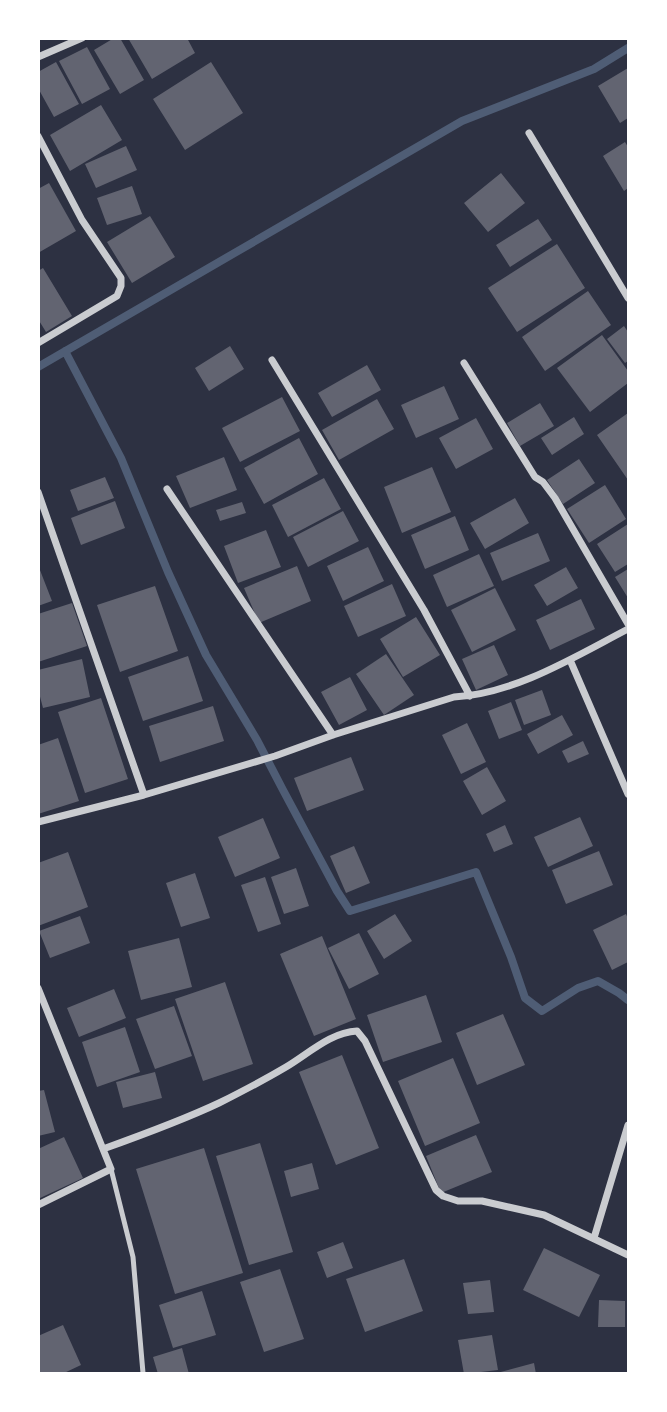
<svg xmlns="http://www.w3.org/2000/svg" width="667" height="1412" font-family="Barlow,sans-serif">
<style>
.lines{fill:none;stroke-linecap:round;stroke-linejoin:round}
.stream{stroke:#4f5d75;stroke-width:8}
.building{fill:#626471}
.service{stroke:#caccd0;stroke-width:5}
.minor{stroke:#caccd0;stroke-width:7}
</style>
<rect width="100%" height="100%" fill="#2d3142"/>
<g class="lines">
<path class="stream" d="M65,351L121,458L168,572L206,655L257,740L283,790L337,891L350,911L476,872L511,957L525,998L542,1011L578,988L598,981L619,993L628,1000
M38,367L462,121L594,69L628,48"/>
</g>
<path class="building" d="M114,38H120L144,80L120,94L94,50Z
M128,38H187L195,53L152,79Z
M87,47L110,89L82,104L59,61Z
M56,62L79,104L54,117L38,88V72Z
M211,62L243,113L185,150L153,99Z
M628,68V118L620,123L598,86Z
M101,105L122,140L70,171L50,135Z
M625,142L628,147V188L624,191L603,156Z
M126,146L137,170L96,188L85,164Z
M501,173L525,203L488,232L464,203Z
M49,183L76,231L38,253V189Z
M132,186L142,214L107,225L97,198Z
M150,216L175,257L132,283L107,242Z
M538,219L552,240L510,267L496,245Z
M557,244L585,288L517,332L488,288Z
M43,268L72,316L46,332L38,319V271Z
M588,291L611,325L545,371L522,337Z
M624,326L628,332V361L625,363L607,339Z
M602,335L628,371V383L590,412L557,368Z
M230,346L244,369L209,391L195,368Z
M367,365L381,390L332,417L318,393Z
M444,386L459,419L416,438L401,405Z
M282,397L300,431L240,462L222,428Z
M377,399L394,429L339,460L322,430Z
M540,403L554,426L520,446L507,423Z
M628,413V480L597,435Z
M574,417L584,434L552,455L541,438Z
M476,418L493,449L456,469L439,438Z
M299,438L318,474L264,504L244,468Z
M224,457L237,490L190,508L176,476Z
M579,459L595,483L563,504L547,480Z
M432,467L451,512L402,533L384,487Z
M105,477L114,498L78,511L70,490Z
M324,478L341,509L288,537L272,505Z
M605,485L626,519L589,543L567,509Z
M515,498L529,523L485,549L470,523Z
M115,501L125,528L81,545L71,518Z
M242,502L246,513L220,521L216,510Z
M343,511L359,541L308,567L293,537Z
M455,516L469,550L425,569L411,535Z
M628,524V564L615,572L597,544Z
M266,530L281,567L238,583L224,546Z
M538,533L550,561L502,581L490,553Z
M368,547L384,581L343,601L327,566Z
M479,554L494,586L447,607L433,575Z
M38,565L52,601L38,606Z
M297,566L311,601L259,623L244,588Z
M566,567L578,588L547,606L534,585Z
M628,569V598L615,577Z
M392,584L406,616L358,637L344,606Z
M155,586L178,651L120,672L97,605Z
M495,588L516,630L472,652L451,610Z
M581,599L595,629L550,650L536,620Z
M72,603L87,646L38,662V614Z
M416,617L440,655L403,677L380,639Z
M494,645L508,675L476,690L462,659Z
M386,654L414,695L384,715L356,674Z
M188,656L203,701L143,721L128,677Z
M82,659L90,697L43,708L38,689V670Z
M350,677L367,710L339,725L321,692Z
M542,690L551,715L524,725L515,700Z
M101,698L128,779L85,793L58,712Z
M511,702L522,730L499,739L488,711Z
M213,706L224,741L160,762L149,726Z
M562,715L573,735L538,754L527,734Z
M467,723L486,762L461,774L442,735Z
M58,738L79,801L38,814V745Z
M583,741L589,754L568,763L562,751Z
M351,757L364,790L307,811L294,778Z
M487,767L506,801L482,815L463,781Z
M580,817L593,846L548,867L534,837Z
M263,818L280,858L235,877L218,837Z
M505,825L513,844L494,852L486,834Z
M354,846L370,883L346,893L330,856Z
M599,851L613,885L566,904L552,870Z
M68,852L88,907L38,926V863Z
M296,868L309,906L284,914L271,877Z
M195,873L210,918L181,927L166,883Z
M265,877L281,924L258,932L241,885Z
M395,914L412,941L384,959L367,931Z
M626,914L628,919V962L612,970L593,930Z
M80,916L90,943L50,958L39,931Z
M359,933L379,974L349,989L328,948Z
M322,936L356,1019L314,1036L280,954Z
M179,938L192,987L141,1000L128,951Z
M225,982L253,1064L203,1081L175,999Z
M114,989L126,1018L79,1037L67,1008Z
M426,995L442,1042L383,1062L367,1015Z
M174,1006L192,1056L155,1069L136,1019Z
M503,1014L525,1065L477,1085L456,1033Z
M125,1027L140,1072L97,1087L82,1042Z
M342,1055L379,1148L336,1165L299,1072Z
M453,1058L480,1123L425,1146L398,1081Z
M155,1072L162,1098L123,1108L116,1082Z
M44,1090L55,1132L38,1136V1091Z
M476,1135L492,1172L441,1193L426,1156Z
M64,1137L83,1178L38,1199V1149Z
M260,1143L293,1252L249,1265L216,1156Z
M204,1148L243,1273L175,1294L136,1169Z
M312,1163L319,1189L291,1197L284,1171Z
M343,1242L353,1268L327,1278L317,1252Z
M544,1248L600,1275L579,1317L523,1290Z
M404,1259L423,1311L365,1332L346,1279Z
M280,1269L304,1339L264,1352L240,1282Z
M490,1280L494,1312L468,1314L463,1283Z
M202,1291L216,1335L173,1348L159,1305Z
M599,1300L625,1301V1327H598Z
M63,1325L81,1365L62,1374H38V1336Z
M492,1335L498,1370L464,1374L458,1340Z
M182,1348L189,1374H158L153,1357Z
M534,1363L536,1374H497V1373Z"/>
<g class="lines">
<path class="service" d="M111,1169L133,1257L143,1373"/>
<path class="minor" d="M38,57L82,38
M529,133L628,298
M38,136L82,220L121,278V286L117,296L38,343
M272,360L424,610L470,696
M464,363L535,477L543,482L555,498L628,624
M167,489L333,735
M38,492L144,795
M570,660L628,794
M38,822L144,795L275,756L333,735L454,697C515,694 576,656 628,629
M38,988L111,1169L38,1205
M103,1149C142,1135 181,1121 219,1103C241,1092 264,1080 286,1067C308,1054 331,1032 357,1031L365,1041L436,1190L443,1196L458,1201H482L544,1215L628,1255
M594,1238L628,1125"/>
</g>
<rect width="667" height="1412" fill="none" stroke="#ffffff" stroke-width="80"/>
</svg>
